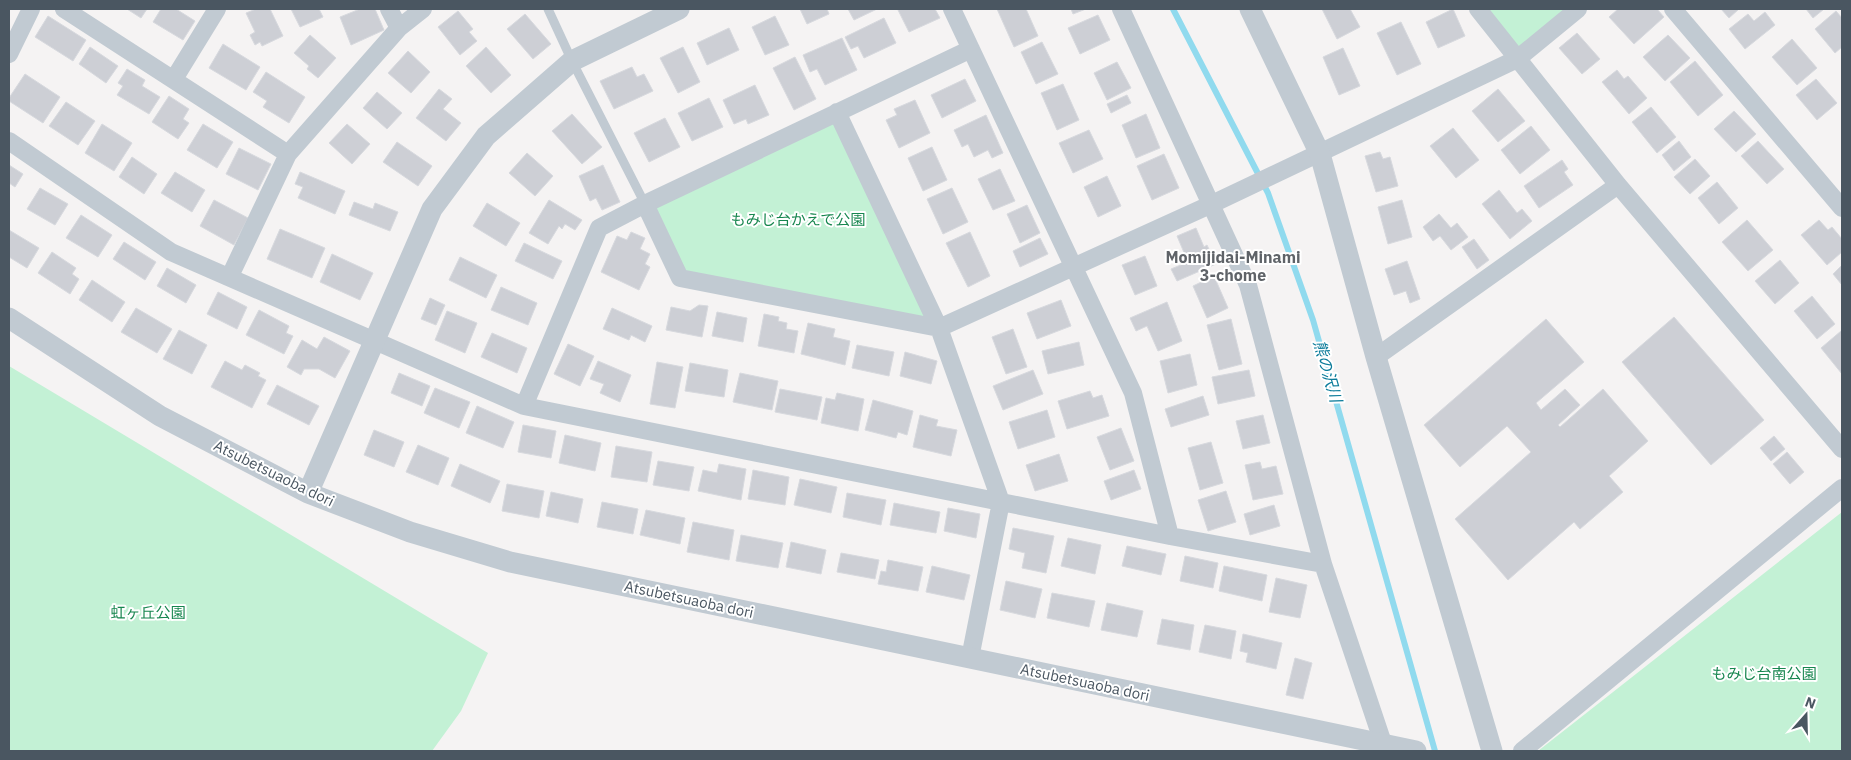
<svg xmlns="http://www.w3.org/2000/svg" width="1851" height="760" font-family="'IBM Plex Sans','Noto Sans JP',sans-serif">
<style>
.green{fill:#c3f1d5}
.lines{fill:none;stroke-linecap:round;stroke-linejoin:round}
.stream{stroke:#90daee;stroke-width:6}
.building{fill:#cdcfd5;stroke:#d7d9de}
.service{stroke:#c1cad2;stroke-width:9}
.minor{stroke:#c1cad2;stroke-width:18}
.tertiary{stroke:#c1cad2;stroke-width:21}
.labels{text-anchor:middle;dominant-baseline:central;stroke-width:4;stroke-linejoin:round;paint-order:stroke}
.park-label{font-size:15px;fill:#17864f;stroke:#fff}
.street-label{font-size:15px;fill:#4a5661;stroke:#fff}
.neighbourhood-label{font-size:16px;font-weight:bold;fill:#5f6368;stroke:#fff}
.water-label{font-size:16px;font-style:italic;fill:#0c7c9b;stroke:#fff}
</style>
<rect width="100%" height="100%" fill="#f5f3f3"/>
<path class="green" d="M1478,9H1578L1517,59Z
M837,112L939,328L680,278L645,204Z
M9,366L488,653L461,711L432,751H9Z
M1842,512V751H1538Z"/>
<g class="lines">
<path class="stream" d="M1173,9L1268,193L1313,320L1435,751"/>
</g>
<path class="building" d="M127,9H147L141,18Z
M161,9H176L195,21L183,40L153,22Z
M256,9H270L283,36L262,46L260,42L255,45L250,35L255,32L246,13Z
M291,9H319L323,17L300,27Z
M360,9H375L384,30L351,45L340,17Z
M800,9H827L829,14L807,24Z
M848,9H877L854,20Z
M900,9H935L940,18L909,32L898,10Z
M997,9H1026L1038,36L1014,47Z
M1071,9H1086L1073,14Z
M1322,9H1350L1360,27L1337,39Z
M1453,9L1465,36L1438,48L1426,22Z
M1618,9H1657L1664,17L1634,44L1609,17Z
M1721,9H1739L1729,18Z
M1806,9H1824L1813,18Z
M458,11L473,29L469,32L477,41L460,55L438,27Z
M1836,11L1842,18V47L1835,53L1815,29Z
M1765,12L1775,25L1745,49L1729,29L1748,14L1754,21Z
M525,14L551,44L533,59L507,29Z
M1098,15L1110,40L1080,54L1068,28Z
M48,16L86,40L73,61L35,37Z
M775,16L789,45L765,55L752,27Z
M884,18L896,43L864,58L858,46L851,49L845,37Z
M1401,22L1421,64L1397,75L1377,33Z
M729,28L739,50L707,65L697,43Z
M1577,33L1600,59L1582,74L1559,48Z
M310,35L336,58L318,78L307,69L309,66L294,53Z
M1668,35L1690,58L1665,81L1643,57Z
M842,38L857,70L825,85L817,69L810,72L803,55Z
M1792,39L1817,68L1797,85L1772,57Z
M1042,42L1058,74L1036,84L1021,52Z
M223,44L260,67L246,90L209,68Z
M90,47L118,66L106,83L79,64Z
M486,47L511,75L491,93L466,66Z
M683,47L700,82L678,93L660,58Z
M1343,48L1360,86L1339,95L1323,57Z
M408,51L430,72L411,93L388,73Z
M795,57L816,99L794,110L773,68Z
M1695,61L1723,95L1698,116L1670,82Z
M1117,62L1131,88L1107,100L1094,73Z
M632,67L637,77L644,74L653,91L614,109L600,81Z
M127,69L145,80L142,86L160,97L149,114L117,95L123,86L118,83Z
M1617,70L1624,79L1628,76L1647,98L1629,114L1602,82Z
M266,72L305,97L289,123L263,107L267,101L253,92Z
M25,74L60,97L43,123L9,101V98Z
M965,79L976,101L942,118L931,95Z
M1816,79L1837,103L1817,120L1796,95Z
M1063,84L1079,120L1057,130L1041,93Z
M755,85L769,115L748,124L746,119L734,124L723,100Z
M439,89L452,99L443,109L461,123L446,141L416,118Z
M1498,89L1525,121L1498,142L1472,111Z
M377,92L402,113L387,129L363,108Z
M1127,95L1131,103L1111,113L1107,104Z
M169,96L189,109L183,119L189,123L178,139L152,122Z
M709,98L723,127L692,141L678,113Z
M915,100L930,133L899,148L886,120L897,115L894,109Z
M66,102L95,121L78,145L49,126Z
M1651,107L1676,137L1657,153L1632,122Z
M1734,111L1756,134L1736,152L1714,129Z
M572,114L602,147L582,164L552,131Z
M1146,114L1160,148L1136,158L1122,125Z
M986,115L1003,153L992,158L988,150L974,157L968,144L962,147L954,130Z
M665,118L680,147L649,162L634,133Z
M102,124L132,143L114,171L85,153Z
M203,124L233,142L217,168L187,150Z
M347,124L370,144L352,164L329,143Z
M1531,126L1550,150L1520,174L1501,150Z
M1453,128L1479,160L1456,178L1430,146Z
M1089,130L1103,159L1073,173L1059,143Z
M1679,141L1691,157L1674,171L1662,155Z
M1758,141L1784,169L1767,184L1741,156Z
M397,142L432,166L418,186L383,162Z
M932,147L947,180L923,191L908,158Z
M239,148L271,164L258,190L226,174Z
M1380,152L1383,159L1390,157L1398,186L1376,192L1365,156Z
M527,153L553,176L535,196L509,173Z
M1164,154L1179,188L1152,200L1137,166Z
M132,157L157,174L144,194L119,177Z
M1695,159L1710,176L1690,194L1674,177Z
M1562,160L1568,169L1564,172L1573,185L1539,208L1524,186Z
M9,165L23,174L15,187L9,183Z
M603,165L620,202L602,210L596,198L590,201L579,176Z
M1000,169L1015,201L993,210L978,179Z
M175,172L205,190L192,212L161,193Z
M300,172L345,191L335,214L298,198L303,187L295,184Z
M1107,176L1121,206L1098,217L1084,187Z
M1717,182L1738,208L1719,224L1698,198Z
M40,188L68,204L55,225L27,209Z
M952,188L968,222L943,234L927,199Z
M1499,190L1517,213L1522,209L1532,221L1510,239L1482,204Z
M214,200L248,218L234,245L200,226Z
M549,200L582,220L575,230L565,224L562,229L559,226L548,244L529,233Z
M1402,200L1412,237L1388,244L1378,207Z
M354,202L373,209L375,203L398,212L390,231L349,215Z
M487,203L520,223L506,246L473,226Z
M1027,205L1040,233L1020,243L1007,214Z
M1439,214L1451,228L1457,223L1468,237L1451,250L1440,236L1433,241L1423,227Z
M81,215L112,235L98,257L66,238Z
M1747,220L1773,250L1748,271L1722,242Z
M1819,220L1828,230L1832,227L1842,239V252L1827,265L1801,235Z
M1196,228L1204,247L1207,245L1216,264L1177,281L1171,269L1188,262L1177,236Z
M280,229L325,248L312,278L267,259Z
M9,230L39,248L27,268L9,257Z
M631,232L645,238L640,249L650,254L645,264L650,267L639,290L601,272L617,236L627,240Z
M970,232L990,276L968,287L946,243Z
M1040,238L1048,254L1020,267L1013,251Z
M1474,239L1489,260L1477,269L1462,247Z
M124,242L156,262L145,280L113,259Z
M524,243L562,261L553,279L515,261Z
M52,252L76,268L72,274L79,279L70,294L38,273Z
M332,254L373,273L360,300L320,282Z
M1145,256L1157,286L1135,295L1122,265Z
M460,257L497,275L486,298L449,280Z
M1780,260L1799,283L1775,304L1755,281Z
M1407,261L1420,299L1410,303L1406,291L1394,295L1385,269Z
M1842,265V285L1833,274Z
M167,268L196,285L186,303L157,286Z
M1214,276L1228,308L1207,318L1193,286Z
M92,280L125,302L112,322L79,300Z
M501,287L537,303L528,325L491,310Z
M218,292L247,307L237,329L207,314Z
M1812,296L1835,324L1817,339L1794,311Z
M430,298L445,305L436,325L421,319Z
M1061,300L1071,326L1037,339L1027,313Z
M1167,302L1182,341L1158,351L1147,326L1136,331L1130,318Z
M699,305L708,306L702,337L666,330L671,307L690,311Z
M136,308L172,329L157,353L121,332Z
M612,308L652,326L645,342L631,335L629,340L603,329Z
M259,310L289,326L286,333L293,336L284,354L246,335Z
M447,311L477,323L465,353L435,340Z
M717,312L747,318L743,342L712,336Z
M764,314L779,317L778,321L787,323L786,329L798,331L794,353L758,346Z
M1674,317L1764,420L1711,465L1622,362Z
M1231,319L1242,364L1219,370L1207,325Z
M1546,319L1584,362L1536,403L1541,410L1565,389L1580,405L1558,425L1560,427L1603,389L1648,441L1609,476L1623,492L1580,529L1574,522L1508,580L1455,519L1531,452L1507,426L1460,467L1424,425Z
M808,323L835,329L833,337L850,341L845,365L801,354Z
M1013,329L1027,367L1006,374L992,337Z
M179,330L207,345L192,374L163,359Z
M1841,331L1842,332V374L1821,348Z
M492,333L527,348L517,373L481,357Z
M324,337L350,351L335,378L319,369H304L301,375L287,367L302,340L317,349Z
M1079,342L1084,365L1048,374L1042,351Z
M568,344L594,356L580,386L554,374Z
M857,345L894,352L889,376L852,368Z
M905,352L937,361L931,384L900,376Z
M1190,354L1197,385L1168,393L1160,361Z
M225,361L242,370L245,365L260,373L258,376L266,380L252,408L211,387Z
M598,361L631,375L620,402L600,393L604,384L590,379Z
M657,362L683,367L675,408L650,404Z
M690,363L728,370L724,397L685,391Z
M1033,370L1043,394L1003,410L993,386Z
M1249,370L1255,396L1218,404L1212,377Z
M399,373L430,386L422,406L391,393Z
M740,373L778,381L772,410L733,402Z
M277,385L319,406L309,425L267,404Z
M435,388L470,402L459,428L424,413Z
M780,389L822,397L817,420L775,412Z
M1090,391L1093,398L1102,395L1109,416L1067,429L1058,401Z
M837,393L864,399L858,431L821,423L826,398L835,400Z
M1203,396L1209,415L1171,427L1165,409Z
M873,400L913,411L907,435L898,432L896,438L865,430Z
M477,406L514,422L503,448L466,433Z
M1047,410L1055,437L1018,449L1009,422Z
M920,415L938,420L936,426L957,430L951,456L913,447Z
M1263,415L1270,443L1243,449L1236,421Z
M523,425L556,431L551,458L518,452Z
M1121,428L1134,461L1110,470L1097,437Z
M374,430L404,442L394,467L364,455Z
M565,435L601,443L595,471L559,463Z
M1774,436L1785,449L1771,461L1760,448Z
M1211,442L1223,483L1200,490L1188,448Z
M418,445L449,458L438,485L406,472Z
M616,446L652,452L647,482L611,477Z
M1787,452L1804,472L1790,484L1773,464Z
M1059,454L1068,481L1035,491L1026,465Z
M658,461L694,467L689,491L653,485Z
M1260,462L1262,469L1276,466L1283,494L1253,500L1245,465Z
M460,464L500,481L490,503L451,486Z
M719,464L746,469L741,500L698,491L703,470L717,473Z
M753,470L789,477L785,505L748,499Z
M1134,470L1141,489L1111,500L1104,481Z
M800,479L837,487L831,513L794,505Z
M507,484L544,491L539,518L502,511Z
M1226,491L1236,522L1208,531L1198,500Z
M551,492L583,499L578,523L546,516Z
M847,493L886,500L881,525L843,517Z
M602,502L638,509L633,534L597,527Z
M894,503L940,512L936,533L890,525Z
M1274,505L1280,526L1250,535L1244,514Z
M948,508L980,514L976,538L944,531Z
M646,510L685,518L680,544L640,535Z
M693,522L734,530L729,560L687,552Z
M1013,528L1054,536L1046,573L1022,568L1025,553L1009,549Z
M741,535L783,543L778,568L736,561Z
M1068,538L1101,545L1095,574L1061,566Z
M791,542L826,550L821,574L786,567Z
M1127,546L1166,554L1161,575L1122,566Z
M841,553L879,560L875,579L837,572Z
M1185,556L1218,563L1213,588L1180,581Z
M888,560L923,567L918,591L878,584L881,571L886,572Z
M932,566L970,575L964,600L926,592Z
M1224,566L1267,575L1262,601L1219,591Z
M1276,578L1307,585L1300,618L1269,612Z
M1006,581L1042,589L1035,618L1000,610Z
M1052,593L1095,601L1089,627L1047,618Z
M1107,603L1143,611L1137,637L1101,630Z
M1162,619L1194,625L1190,650L1157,644Z
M1205,625L1236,631L1231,659L1199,652Z
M1243,634L1282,643L1276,669L1246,662L1248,653L1240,651Z
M1295,658L1312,663L1303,699L1286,695Z"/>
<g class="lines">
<path class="service" d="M548,9L572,61L645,204"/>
<path class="minor" d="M64,9L288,154
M389,9L399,28
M952,9L1133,393L1170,536
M1121,9L1248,285L1323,564L1383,743
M1478,9L1618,185L1842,449
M1673,9L1842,208
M9,54L31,9
M174,79L217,9
M837,112L939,328L1001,502L970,658
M9,141L171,252L524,406L1170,536L1323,564
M645,204L680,278L939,328L1212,204L1517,59L1578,9
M230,276L288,154L399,28L423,9
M1376,357L1618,185
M524,406L599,228L645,204L971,49
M1522,751L1842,488"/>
<path class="tertiary" d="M1250,9L1320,154L1376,357L1492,751
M9,318L160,416L308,493L410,532L510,562L1416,751
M308,493L432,209L486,136L572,61L679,9"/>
</g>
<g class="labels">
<g class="park-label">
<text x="798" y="219">もみじ台かえで公園</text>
<text x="148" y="612">虹ヶ丘公園</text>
<text x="1764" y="673">もみじ台南公園</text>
</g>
<g class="street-label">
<text transform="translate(274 473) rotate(26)">Atsubetsuaoba dori</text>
<text transform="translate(689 599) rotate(12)">Atsubetsuaoba dori</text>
<text transform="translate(1085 682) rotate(12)">Atsubetsuaoba dori</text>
</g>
<g class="neighbourhood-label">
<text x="1233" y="257">Momijidai-Minami<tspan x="1233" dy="18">3-chome</tspan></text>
</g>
<g class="water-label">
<text transform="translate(1328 371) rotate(74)">熊の沢川</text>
</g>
</g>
<rect width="1851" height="760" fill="none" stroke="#4a5661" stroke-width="20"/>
<g transform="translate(1806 715) rotate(20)" stroke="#ffffff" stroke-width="4" paint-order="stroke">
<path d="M0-4L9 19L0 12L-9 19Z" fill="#4a5661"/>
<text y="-8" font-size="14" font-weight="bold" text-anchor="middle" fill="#4a5661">N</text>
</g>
</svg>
